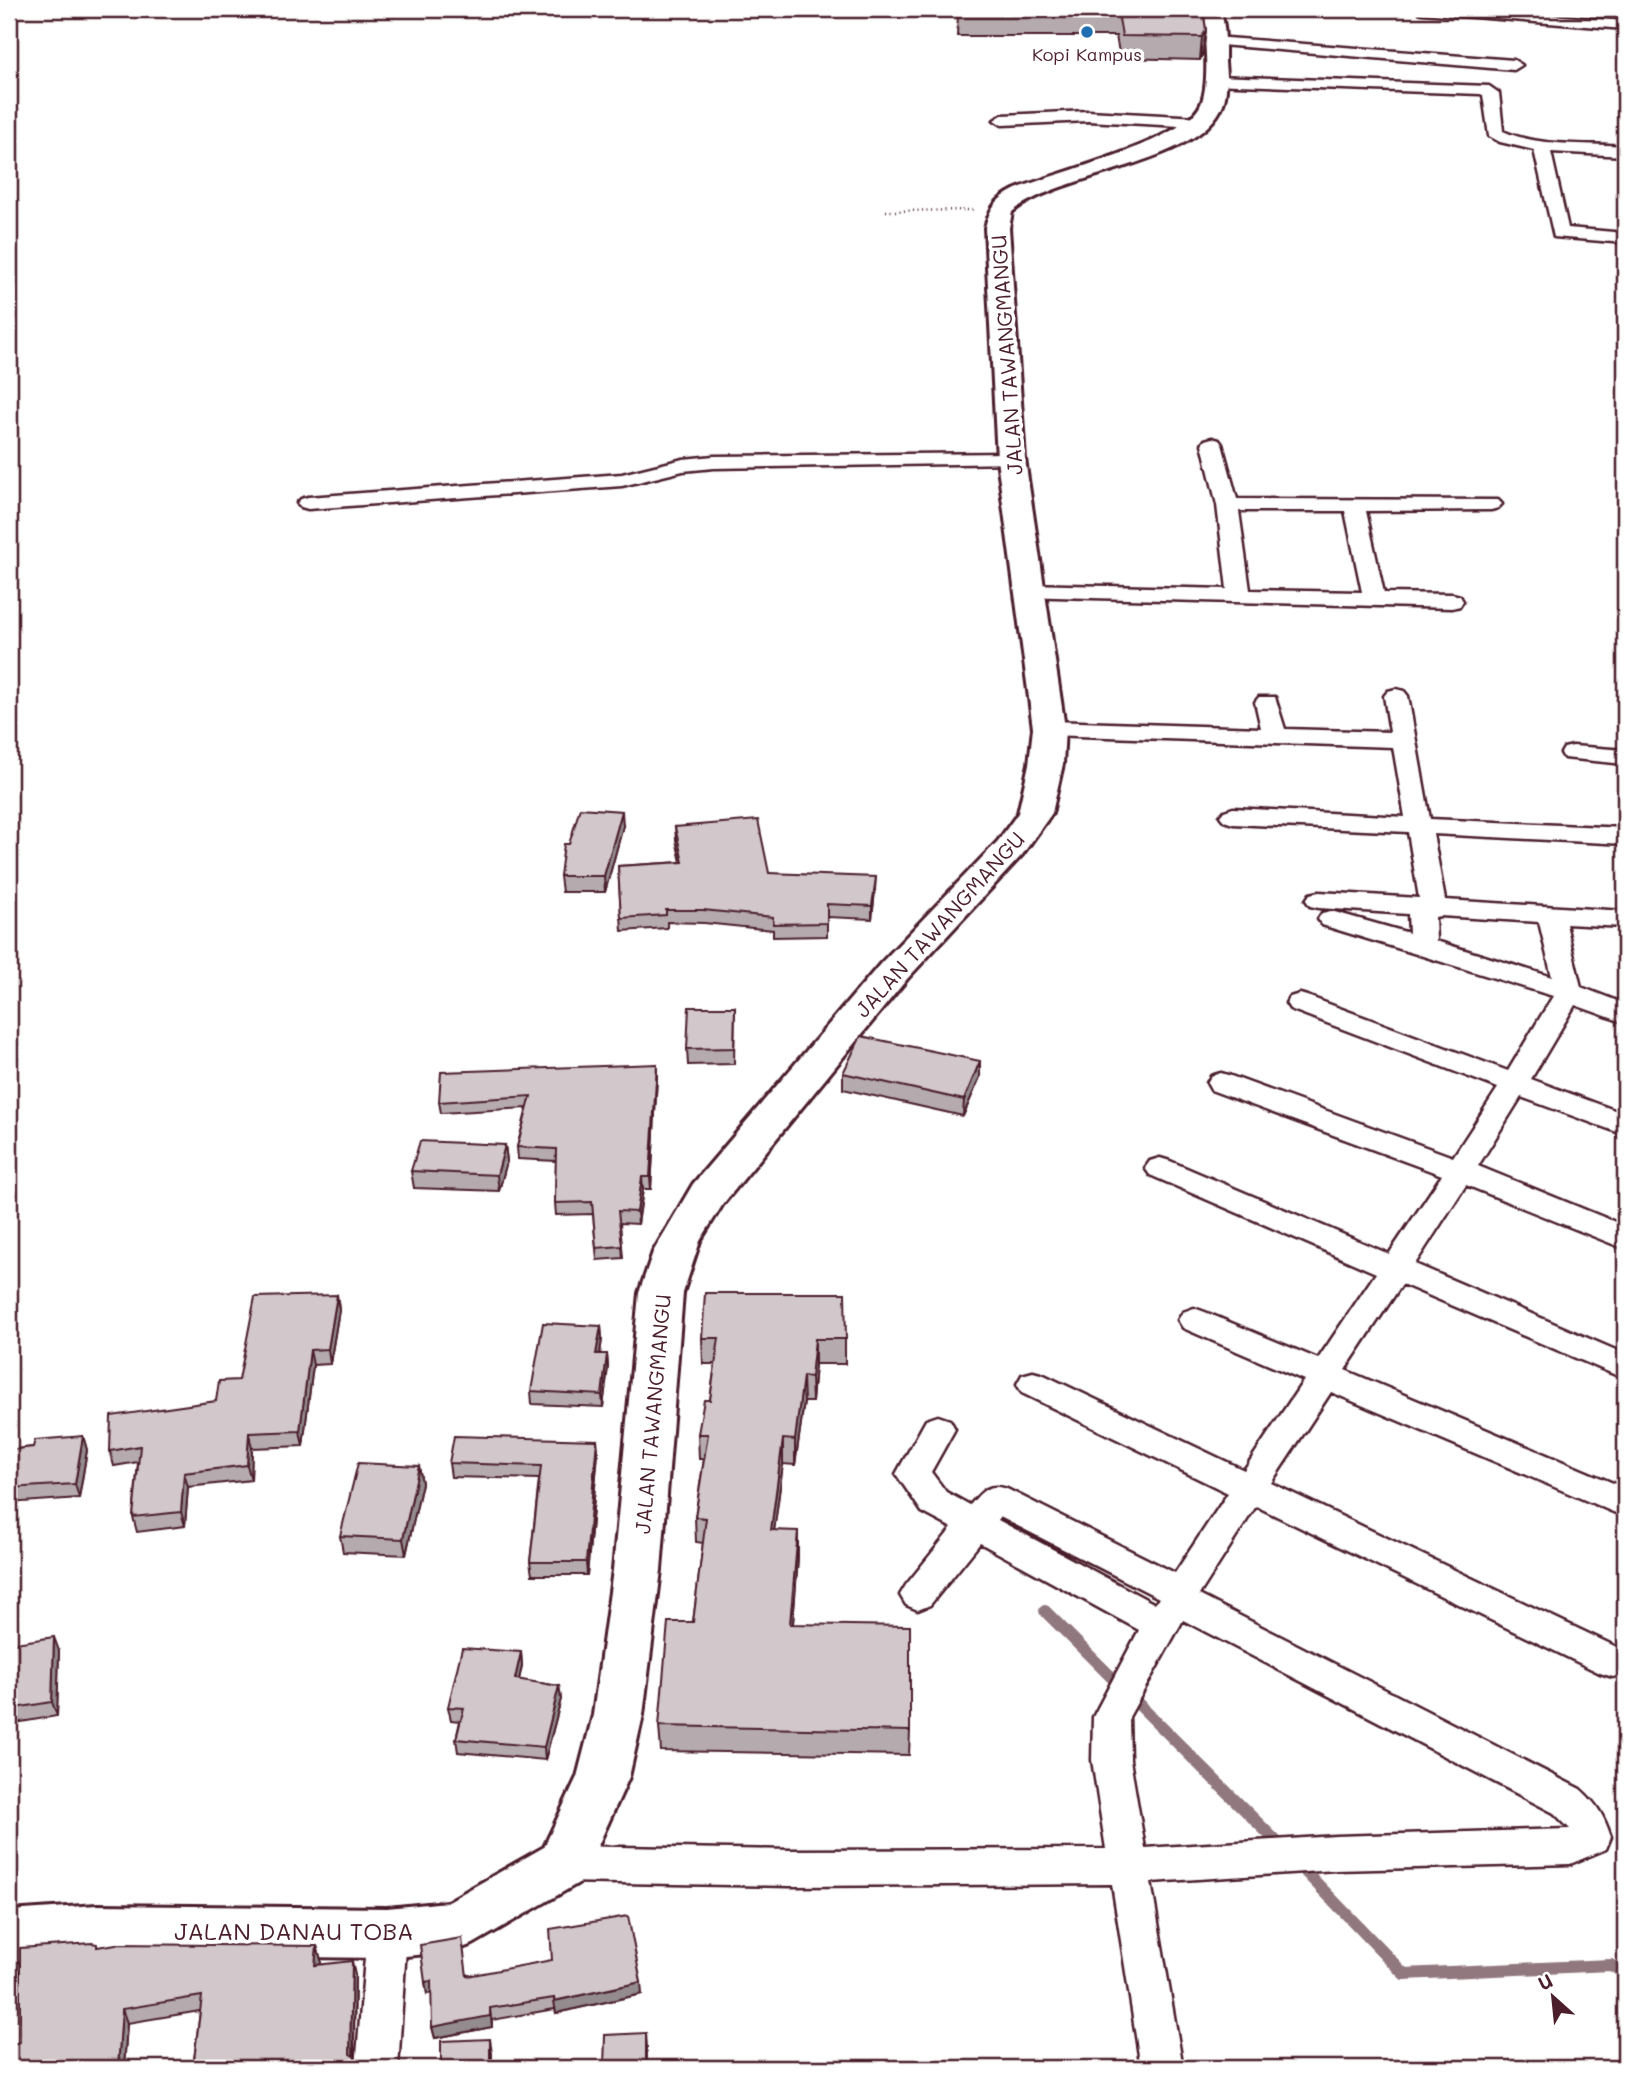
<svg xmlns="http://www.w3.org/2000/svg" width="1634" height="2077" font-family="Mali,sans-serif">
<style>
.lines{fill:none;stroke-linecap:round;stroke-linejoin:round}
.stream{stroke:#91787e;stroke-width:12}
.street-casing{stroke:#4a1f2b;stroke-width:5}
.secondary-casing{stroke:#4a1f2b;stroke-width:6}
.path{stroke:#4a1f2b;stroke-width:2.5;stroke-dasharray:1 3.5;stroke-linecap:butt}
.street{fill:#fff;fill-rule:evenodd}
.secondary{fill:#fff;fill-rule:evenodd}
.wall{fill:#b5abaf;stroke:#4a1f2b;stroke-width:2}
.shaded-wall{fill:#938b8e;stroke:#4a1f2b;stroke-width:2}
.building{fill:#d2c7cb;stroke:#4a1f2b;stroke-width:2}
.poi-dot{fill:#1f6fb2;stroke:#fff;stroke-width:2.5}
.labels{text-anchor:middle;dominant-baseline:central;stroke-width:7;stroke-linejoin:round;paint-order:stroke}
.far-poi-label{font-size:18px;fill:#4a1f2b;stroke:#fff}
.street-label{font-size:21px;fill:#4a1f2b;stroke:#fff}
.near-street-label{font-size:24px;fill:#4a1f2b;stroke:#fff}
</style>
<rect width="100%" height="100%" fill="#fff"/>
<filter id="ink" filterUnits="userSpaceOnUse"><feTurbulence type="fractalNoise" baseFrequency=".0143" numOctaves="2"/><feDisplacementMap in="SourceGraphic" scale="14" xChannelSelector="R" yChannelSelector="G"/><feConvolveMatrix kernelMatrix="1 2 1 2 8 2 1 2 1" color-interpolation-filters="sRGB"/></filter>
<g filter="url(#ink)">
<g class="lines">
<path class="stream" d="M1045,1611L1283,1848
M1298,1864L1404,1974L1611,1965L1625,1974"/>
<defs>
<path id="street" d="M1414,9H1474L1625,21V29L1421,13Z
M1214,37L1514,60L1522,65L1514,70L1209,44L1207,41L1209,38Z
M1215,76L1489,86L1499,93L1503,131C1536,147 1588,143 1625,146V156L1551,152L1568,228L1625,233V243L1554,237L1534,150L1500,142L1489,136L1483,95L1480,94L1210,84L1207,81L1210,78Z
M1088,111L1199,117L1207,122L1199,127L1088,121L1002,125L994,120L1002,115Z
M1212,438L1219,440L1222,444L1237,499L1498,500L1502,504L1498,508L1491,510L1366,511L1384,593L1452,594L1460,596L1463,601L1460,606L1452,608L1020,596L1017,591L1020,586L1028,584L1227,589L1217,505L1202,444L1205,440ZM1239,511H1345L1362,592L1250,590Z
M1011,453L1018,455L1021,459L1018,463L714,468L683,471L622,486L308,509L301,507L297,503L301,499L308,497L622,474L683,459L714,456Z
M1396,689L1404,691L1408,696L1430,819L1625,828V844L1433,834L1445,900L1625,911V927L1566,924L1581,987L1625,1004V1023L1575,1005L1531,1079L1625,1114V1135L1521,1097L1478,1166L1625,1226V1249L1466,1185L1415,1264L1625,1354V1379L1402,1284L1345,1370L1625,1488V1517L1331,1392L1271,1483L1625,1651V1673L1613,1677L1600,1673L1256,1506L1199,1595L1580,1789C1597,1804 1604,1816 1611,1837L1606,1849L1570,1864L1336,1870L1151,1882L1183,2068H1141L1112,1884L790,1886L563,1882L549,1876L544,1864L549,1852L563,1846L790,1850L1106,1849L1092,1760L1093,1717L1139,1630L980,1543L930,1605L918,1610L906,1605L900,1595L906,1585L952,1528L922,1512L896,1474L926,1420L938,1416L950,1420L955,1429L931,1472L946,1492L970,1505C982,1491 988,1483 1007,1489L1175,1573L1228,1493L1022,1393L1017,1384L1022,1375L1033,1372L1044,1375L1244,1470L1304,1380L1183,1328L1178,1320L1183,1312L1194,1308L1205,1312L1318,1359L1376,1273L1150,1175L1145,1168L1150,1161L1160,1158L1170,1161L1389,1254L1442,1175L1211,1090L1207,1083L1211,1076L1221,1073L1231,1076L1453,1157L1498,1088L1290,1009L1286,1003L1290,997L1300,994L1310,997L1508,1071L1553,996L1322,925L1318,919L1322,913L1331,911L1409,933L1408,914L1319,908L1310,906L1306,900L1310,894L1319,892L1419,898L1408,832L1233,824L1224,821L1220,816L1224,811L1233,808L1405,817L1393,747L1049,735L1041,733L1037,728L1041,723L1049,721L1261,728L1255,702L1259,697H1275L1285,729L1390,732L1384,696L1388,691ZM1440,916L1539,922L1552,977L1436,941L1435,917ZM1000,1517L1159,1598L1155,1604L998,1520ZM1183,1620L1554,1813L1570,1829L1336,1836L1145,1848L1130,1760L1129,1717Z
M1573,746L1625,750V764L1564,758L1561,753L1564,748Z
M387,1915L401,1920L407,1933L398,2068H356L367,1933L373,1920Z"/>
<path id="secondary" d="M1200,9H1220C1226,26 1225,44 1225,62C1226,76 1228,91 1223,104C1201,165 1059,172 1012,212L1009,228L1025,459L1065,728L1063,764L1052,813L1022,855L907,979L723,1204L700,1241L683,1293L661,1570L643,1715L629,1777L582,1881L473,1944L454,1951L387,1958L97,1955L9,1961V1911L97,1905L387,1908L447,1902L544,1847L577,1777L593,1715L613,1570L639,1293L653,1252L693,1184L881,963L998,841L1018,813L1029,764L1033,728L997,459L985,228C990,208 996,199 1014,190C1055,172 1184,143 1201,104C1210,84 1206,30 1200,9Z"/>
</defs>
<use href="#street" class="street-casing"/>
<use href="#secondary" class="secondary-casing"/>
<path class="path" d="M886,211L975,210"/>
<use href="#street" class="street"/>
<use href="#secondary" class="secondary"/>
</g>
<path class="wall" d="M1203,9L1206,30L1203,52L1200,60L1120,58L1116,36H957L958,14Z
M623,826L605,892H562L560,876L569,844Z
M675,827L769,873L875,890L872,919L827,917V936L773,937V930L704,923L667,922V928L622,931L618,866L681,862L676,840Z
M735,1007L734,1064L688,1065L687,1049Z
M657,1064V1076L651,1189H643L638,1224L620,1223L623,1258L597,1260L593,1214L556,1215L555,1203L556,1161L518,1159L517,1147L527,1108L441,1113L439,1102Z
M843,1073L980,1077L963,1116L843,1089Z
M505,1145L507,1161L499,1191L414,1188L411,1171Z
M845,1293V1364H815L812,1402H804L795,1465L783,1464L774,1530L798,1557L793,1624L910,1731L909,1755L661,1751L659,1726L693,1622L703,1543L696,1542L695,1517L704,1459H699L698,1434L710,1400L715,1364H703L702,1338Z
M337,1295L339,1310L330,1364L313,1365L303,1446L252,1448L251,1480L188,1487L185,1526L137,1532L133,1517L138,1462L114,1466L110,1451L216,1401Z
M601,1326L602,1339L600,1354H607L608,1367L603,1407L532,1404L531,1391Z
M83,1436L87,1450L79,1498L9,1503V1450L33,1447Z
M597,1440L598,1453L587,1575H532L530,1562L539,1479L451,1477L449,1463Z
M419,1466L422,1483L406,1555L343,1552L340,1536Z
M9,1644L59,1651L57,1716L9,1724Z
M521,1652L522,1666L519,1680L559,1686L561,1699L545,1760L458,1752L456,1739L460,1721L451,1720L448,1707Z
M317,1946L321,1960L320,1964L355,1975L354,2056L355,2057L358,2068H193L200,2011L127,2023L124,2068H9L20,2042L98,1947Z
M467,1975L642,1994L556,2013L555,2009L492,2020V2027L435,2038L432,2027V1993L427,1994L425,1982Z"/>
<path class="shaded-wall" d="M1206,30L1203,52L1200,60L1202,37Z
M622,811L623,826L605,892L604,876Z
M876,877L875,890L872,919V906Z
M980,1061V1077L963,1116L964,1100Z
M657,1064V1076L651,1189L650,1177Z
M505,1145L507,1161L499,1191L497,1175Z
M642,1177L643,1189L638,1224L637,1212Z
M337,1295L339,1310L330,1364L328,1349Z
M601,1326L602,1339L598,1366L596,1354Z
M815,1339V1364L812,1402L811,1377Z
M310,1350L313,1365L303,1446L300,1431Z
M607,1354L608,1367L603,1407L602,1395Z
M803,1376L804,1402L795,1465V1440Z
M249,1433L252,1448L251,1480L247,1465Z
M83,1436L87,1450L79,1498L75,1484Z
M783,1439V1464L771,1555V1530Z
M597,1440L598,1453L587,1575L586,1562Z
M419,1466L422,1483L406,1555L403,1539Z
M184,1473L188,1487L185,1526L181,1512Z
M798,1531V1557L791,1649L790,1624Z
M54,1637L59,1651L57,1716L52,1702Z
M521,1652L522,1666L516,1692L515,1679Z
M559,1686L561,1699L545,1760L544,1747Z
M317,1946L321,1960L319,1979L315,1965Z
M352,1961L355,1975L353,2064L350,2054Z
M431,1981L434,1992L427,1994L425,1982Z
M641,1982L642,1994L556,2013L554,2001Z
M490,2008L492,2027L435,2038L432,2027Z
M122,2009L127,2023L124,2068H118Z
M646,2033L647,2047V2068H646Z
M490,2039L492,2053V2068H490Z"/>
<path class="building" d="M962,9H1203L1206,30L1202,37L1122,36L1118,13L958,14Z
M580,808L622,811L604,876H560L564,844H569Z
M758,820L769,873L876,877L872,906L827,904V923L773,924V917L703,910H666V915L621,918L618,866L683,862L675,827Z
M689,1007H735L734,1048L687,1049Z
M861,1036L980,1061L964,1100L843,1073Z
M657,1064L650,1177H642L637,1212L618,1211L622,1246L596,1248L592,1202L555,1203L556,1149L517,1147L531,1096L439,1102L441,1072Z
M420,1141L505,1145L497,1175L411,1171Z
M705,1293H845L846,1339H815L811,1377L803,1376L795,1440L783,1439L771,1530L798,1531L790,1624L910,1626V1731L659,1726L668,1622H693L706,1518L695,1517L708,1434H698L704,1400H710L719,1338H702Z
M337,1295L328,1349L310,1350L300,1431L249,1433L247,1465L184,1473L181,1512L133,1517L140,1446L110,1451L111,1416L216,1401L219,1381L239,1380L255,1297Z
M543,1323L601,1326L596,1354H607L602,1395L531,1391Z
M83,1436L75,1484L9,1488V1450L33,1447L35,1440Z
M454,1436L597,1440L586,1562H530L541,1466L449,1463Z
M358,1463L419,1466L403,1539L340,1536Z
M54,1637L52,1702L9,1709V1644Z
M462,1648L521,1652L515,1679L559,1686L544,1747L456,1739L464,1708L448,1707Z
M628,1916L641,1982L554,2001V1998L490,2008V2016L432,2027L431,1981L425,1982L420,1945L462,1938L467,1976L552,1960L550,1929Z
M92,1943L97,1944V1947L116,1944L317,1946L315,1965L352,1961L350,2054L355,2057V2064L344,2065L343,2068H193L202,1996L122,2009L118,2068H9V2045L20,2042V1948Z
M646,2033V2068H604L605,2035Z
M490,2039V2068H441V2041Z"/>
</g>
<circle class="poi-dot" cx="1087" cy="32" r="7"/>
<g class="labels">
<g class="far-poi-label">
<text x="1087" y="54">Kopi Kampus</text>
</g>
<g class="street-label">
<text transform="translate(1006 355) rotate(-94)">JALAN TAWANGMANGU</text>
<text transform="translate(939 924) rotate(-48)">JALAN TAWANGMANGU</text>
<text transform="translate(652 1414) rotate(-85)">JALAN TAWANGMANGU</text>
</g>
<g class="near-street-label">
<text x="294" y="1930">JALAN DANAU TOBA</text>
</g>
</g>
<rect width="1634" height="2077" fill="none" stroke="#fff" stroke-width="35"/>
<rect x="18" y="18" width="1599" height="2042" fill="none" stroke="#4a1f2b" stroke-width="2.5" filter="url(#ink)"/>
<g transform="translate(1553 1997) rotate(333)" stroke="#ffffff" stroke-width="5" paint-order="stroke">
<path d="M0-5L12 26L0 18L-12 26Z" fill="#4a1f2b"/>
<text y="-10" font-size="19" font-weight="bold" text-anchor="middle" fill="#4a1f2b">U</text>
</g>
</svg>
